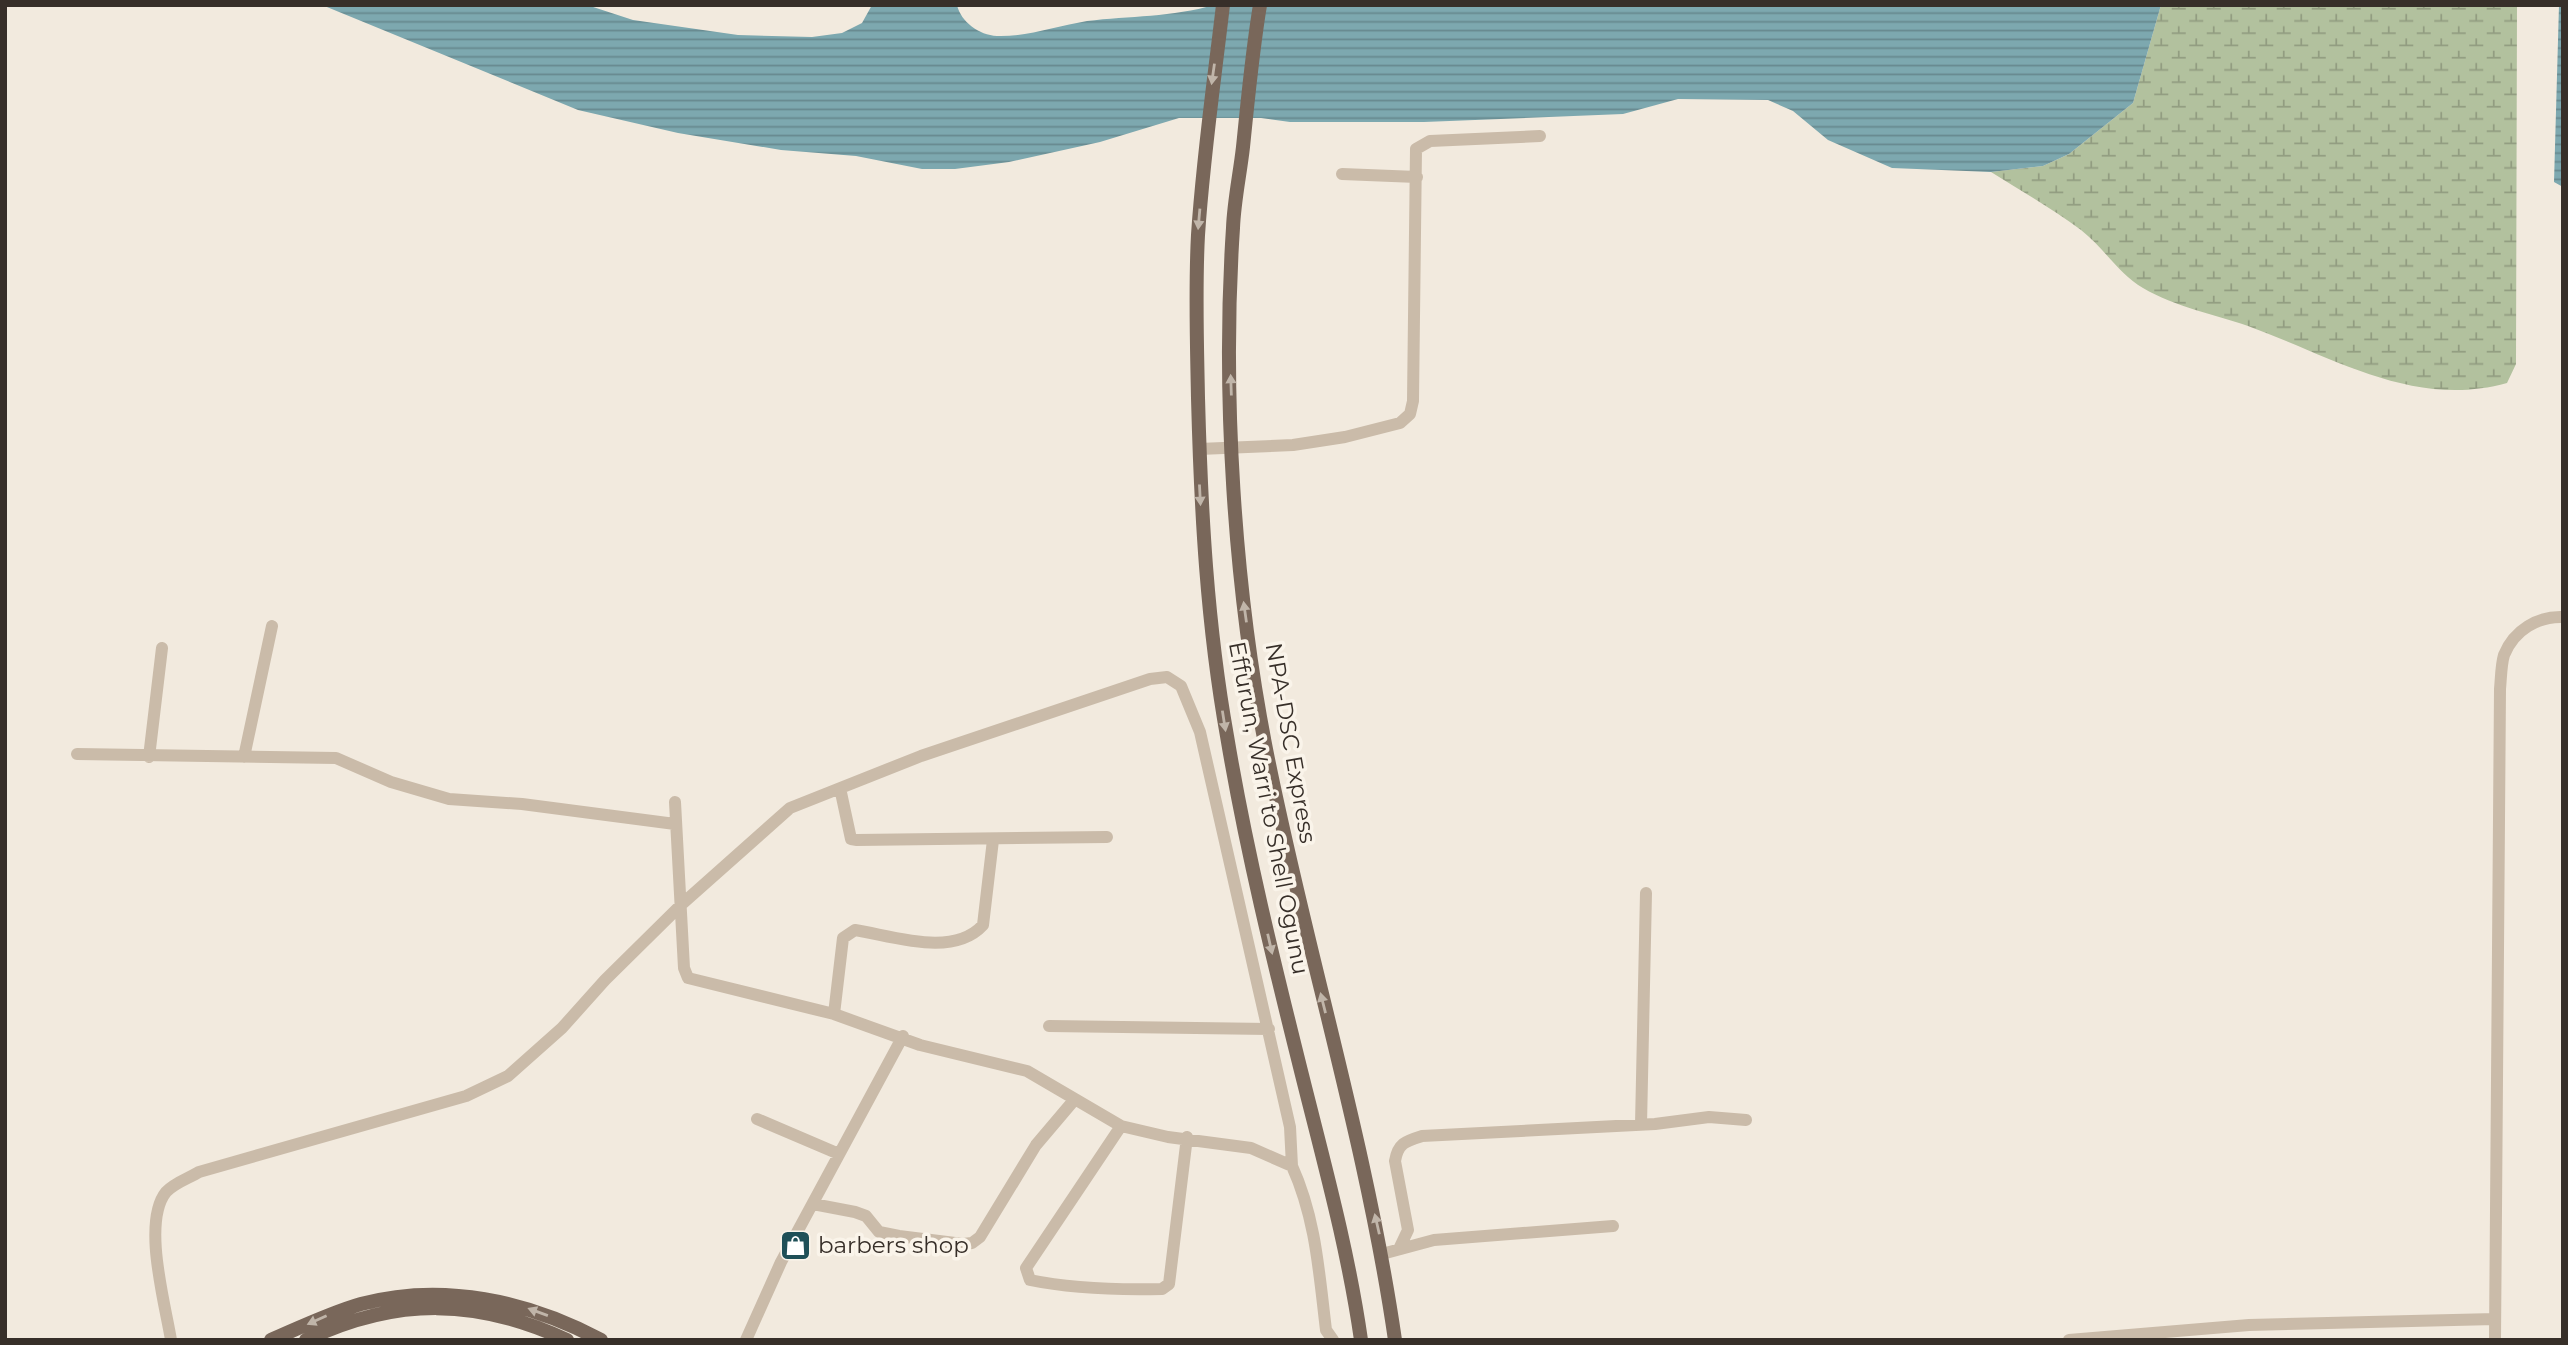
<svg xmlns="http://www.w3.org/2000/svg" width="2568" height="1345" font-family="Montserrat,sans-serif">
<style>
.wetland{fill:url(#wetland-marsh)}
.water{fill:url(#water-rules)}
.lines{fill:none;stroke-linecap:round;stroke-linejoin:round}
.minor{stroke:#cabba9;stroke-width:12}
.major{stroke:#79675a;stroke-width:14}
.oneway{fill:#c0b5a9}
.labels{text-anchor:middle;dominant-baseline:central;stroke-width:7;stroke-linejoin:round;paint-order:stroke}
.street-label{font-size:23px;fill:#372f29;stroke:#faf4ea}
.poi-label{font-size:23px;fill:#372f29;stroke:#faf4ea;text-anchor:start}
</style>
<defs>
<pattern id="wetland-marsh" width="20" height="14" patternUnits="userSpaceOnUse" patternTransform="scale(1.75)"><rect width="20" height="14" fill="#b2c19e"/><path d="M1 5h8M5 5V1M11 12h8M15 12V8" fill="none" stroke="#929d81"/></pattern>
<pattern id="water-rules" width="6" height="5" patternUnits="userSpaceOnUse" patternTransform="scale(1.75)"><rect width="6" height="5" fill="#7da8af"/><path d="M0 2.5h6" fill="none" stroke="#67898e"/></pattern>
</defs>
<rect width="100%" height="100%" fill="#f2eade"/>
<path class="wetland" d="M2161,5H2517L2516,364L2507,383C2414,409 2333,357 2248,326C2214,314 2175,307 2143,288C2119,274 2103,247 2081,230C2053,209 2021,191 1991,172L2043,166L2069,154L2133,103Z"/>
<path class="water" d="M322,5H587L633,20L738,35L812,37L842,33L862,23L872,5H957C961,22 979,35 997,36C1026,37 1057,26 1087,21C1129,16 1173,17 1214,5H2161L2133,103L2069,154L2043,166L1991,172L1892,168L1828,140L1793,111L1768,100L1678,99L1623,114L1424,122H1290L1261,118H1179L1100,142L1009,162L955,169H922L856,156L781,150L678,133L578,110Z
M2559,5H2563V187L2554,182Z"/>
<g class="lines">
<path class="minor" d="M1342,174L1417,177
M1199,449L1293,445L1345,437L1400,423L1410,414L1413,401L1416,149L1430,141L1540,136
M77,754L336,758L391,782L449,799L522,804L675,824
M149,757L162,648
M244,757L272,626
M840,788L851,839L857,840L1107,837
M675,802L684,968L688,978L834,1014L920,1045L1027,1071L1121,1126L1168,1137L1251,1148L1292,1166C1316,1219 1319,1273 1326,1330L1333,1340
M834,1014L843,938L855,930C893,936 953,958 983,925L993,840
M1049,1026L1269,1029
M757,1119L839,1154
M1641,1125L1646,893
M1121,1126L1026,1268L1030,1280C1073,1289 1118,1290 1162,1289L1169,1284L1187,1137
M813,1204L855,1212L866,1216L879,1232L899,1236L963,1244L972,1243L980,1237L1036,1145L1075,1099
M1399,1249L1408,1230L1395,1161C1398,1143 1406,1141 1422,1136L1655,1124L1709,1117L1746,1120
M1382,1254L1434,1240L1613,1226
M171,1340C165,1303 142,1222 166,1192C174,1183 189,1178 199,1172L466,1096L508,1076L562,1028L605,980L682,904L790,808L921,756L1150,679L1167,677L1181,686L1200,732L1290,1127L1292,1166
M746,1340L781,1262L903,1036
M2069,1340L2249,1325L2495,1319
M2495,1340L2500,689C2501,679 2501,665 2504,655C2514,630 2538,616 2563,617"/>
<path class="major" d="M1223,5C1214,82 1203,158 1198,235C1195,290 1197,343 1198,398C1201,512 1207,624 1227,736C1246,850 1274,963 1302,1075C1324,1163 1348,1249 1361,1340
M1260,5C1252,53 1248,99 1243,147C1240,174 1234,201 1233,228C1222,393 1234,586 1266,749C1305,947 1366,1140 1395,1340
M271,1340C301,1327 330,1313 361,1304C443,1282 528,1301 601,1340
M306,1340C396,1297 477,1298 567,1340"/>
</g>
<defs><path id="oneway-solid" d="M-6-.8H1V-3.2L6.5 0L1 3.2V.8H-6Z" transform="scale(1.75)"/></defs>
<g class="oneway">
<use href="#oneway-solid" transform="translate(1213 74) rotate(98)"/>
<use href="#oneway-solid" transform="translate(1199 219) rotate(95)"/>
<use href="#oneway-solid" transform="translate(1231 385) rotate(-92)"/>
<use href="#oneway-solid" transform="translate(1200 495) rotate(87)"/>
<use href="#oneway-solid" transform="translate(1245 612) rotate(-98)"/>
<use href="#oneway-solid" transform="translate(1224 721) rotate(81)"/>
<use href="#oneway-solid" transform="translate(1270 944) rotate(77)"/>
<use href="#oneway-solid" transform="translate(1323 1003) rotate(-104)"/>
<use href="#oneway-solid" transform="translate(1377 1224) rotate(-103)"/>
<use href="#oneway-solid" transform="translate(538 1312) rotate(-160)"/>
<use href="#oneway-solid" transform="translate(317 1320) rotate(156)"/>
</g>
<defs>
<symbol id="shop-square" viewBox="-11 -11 22 22"><rect x="-9" y="-9" width="18" height="18" rx="4" fill="#1f5058" stroke="#faf4ea"/><path d="M-5-2.5h2.3a2.7 3.5 0 0 1 5.4 0H5L5.5 6h-11ZM-1.5-2.5h3a1.5 2.3 0 0 0-3 0Z" fill="#fff"/></symbol>
</defs>
<g fill-rule="evenodd">
<use href="#shop-square" x="778" y="1228" width="35" height="35"/>
</g>
<g class="labels">
<g class="street-label">
<text transform="translate(1291 743) rotate(80)">NPA-DSC Express</text>
<text transform="translate(1269 808) rotate(79)">Effurun, Warri to Shell Ogunu</text>
</g>
<g class="poi-label">
<text x="818" y="1245">barbers shop</text>
</g>
</g>
<rect width="2568" height="1345" fill="none" stroke="#372f29" stroke-width="14"/>
</svg>
